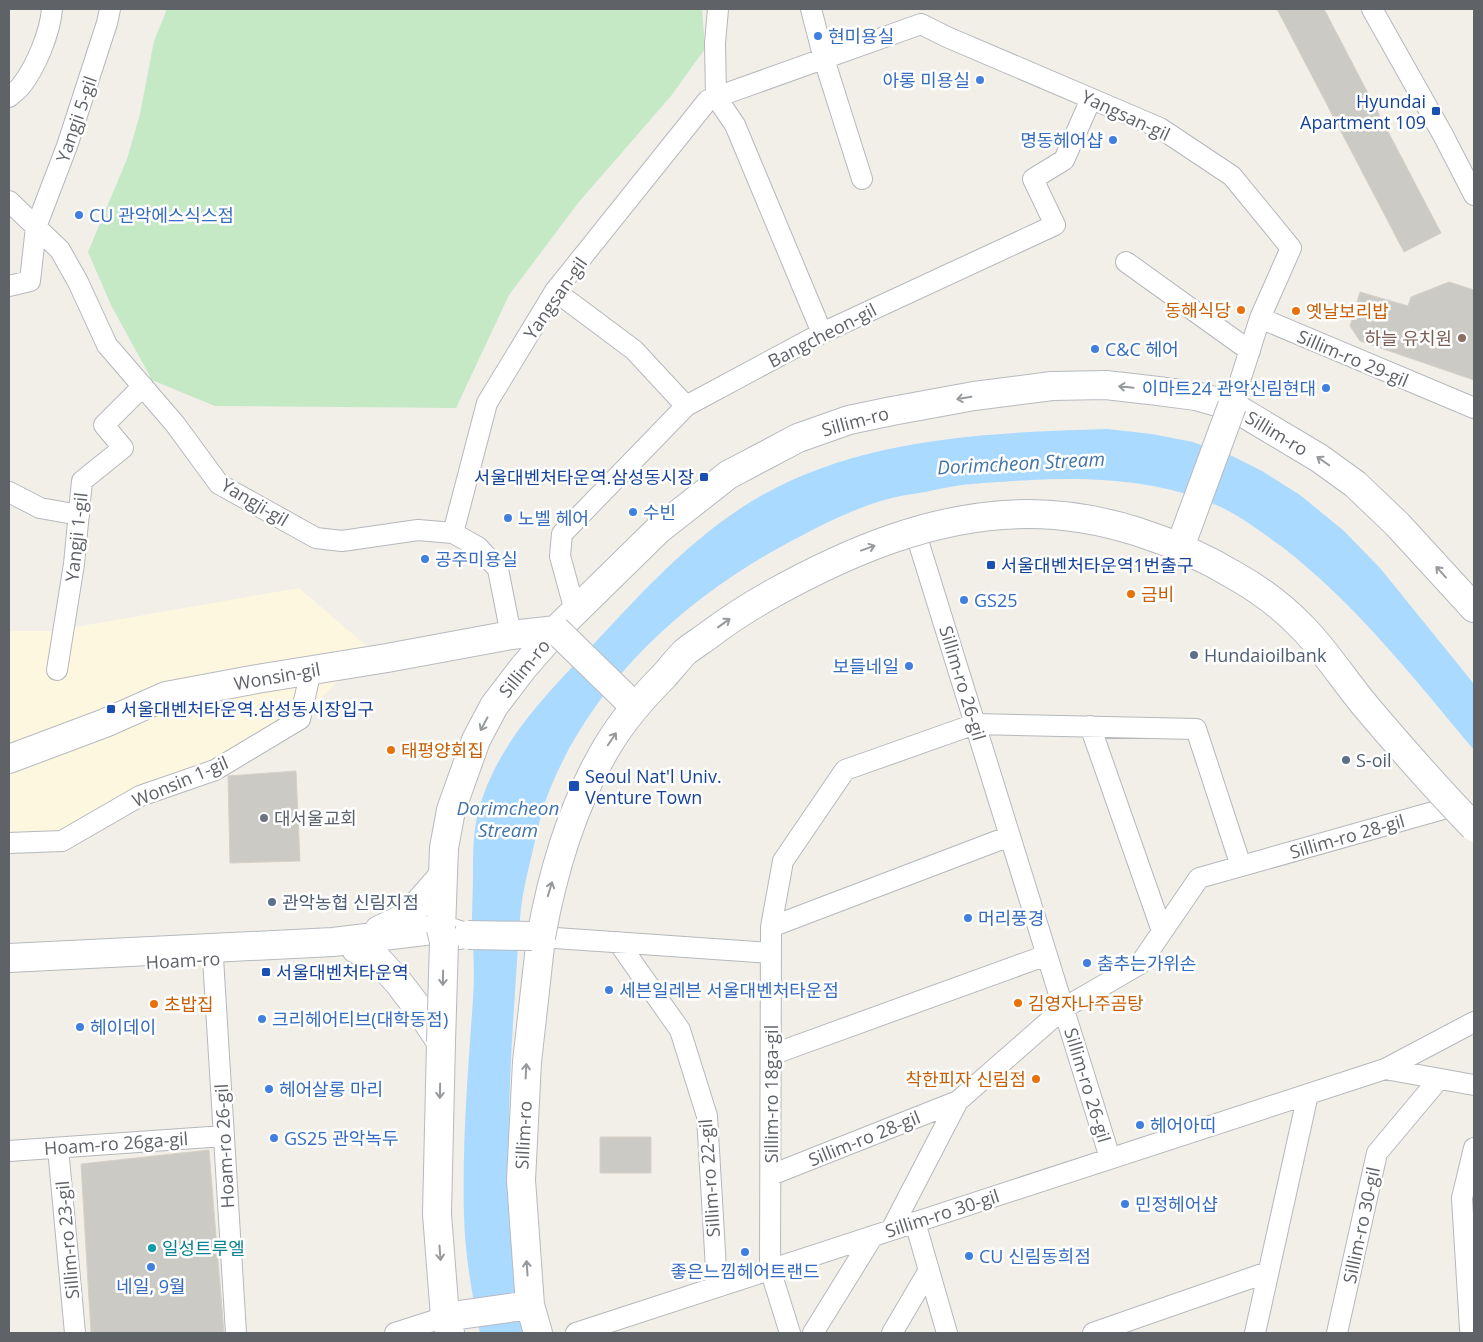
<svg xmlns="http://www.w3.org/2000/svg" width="1483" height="1342" font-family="'Open Sans','Noto Sans KR',sans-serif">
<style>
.commercial{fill:#fef7e0}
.green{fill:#c5e8c5}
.water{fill:#aadaff}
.building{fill:#cccac5;stroke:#d6d1c6}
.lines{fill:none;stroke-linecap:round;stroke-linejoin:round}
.street-casing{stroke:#b5b8bc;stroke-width:22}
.secondary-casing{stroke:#b6babf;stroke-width:30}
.street{stroke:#fff;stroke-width:20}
.secondary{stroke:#fff;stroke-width:28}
.secondary-bridge-casing{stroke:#b6babf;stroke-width:30;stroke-linecap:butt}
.secondary-bridge{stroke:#fff;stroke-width:28}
.oneway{stroke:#979a9d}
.shop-dot{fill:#3f7fe0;stroke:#fff;stroke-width:2}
.transit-dot{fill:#1a4fb4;stroke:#fff;stroke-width:2}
.food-dot{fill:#e8710a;stroke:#fff;stroke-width:2}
.education-dot{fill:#8d6e63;stroke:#fff;stroke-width:2}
.service-dot{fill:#5c6f8a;stroke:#fff;stroke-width:2}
.worship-dot{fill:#6b7280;stroke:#fff;stroke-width:2}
.culture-dot{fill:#0f9aa8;stroke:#fff;stroke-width:2}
.labels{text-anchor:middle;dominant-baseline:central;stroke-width:5;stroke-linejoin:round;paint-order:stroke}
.shop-label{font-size:18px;fill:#366cbe;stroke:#fff;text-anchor:start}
.transit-label{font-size:18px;fill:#164399;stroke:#fff;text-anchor:start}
.street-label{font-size:18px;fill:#5f6368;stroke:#fff}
.food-label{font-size:18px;fill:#c56008;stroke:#fff;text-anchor:start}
.education-label{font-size:18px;fill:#785e54;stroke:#fff;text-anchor:end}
.service-label{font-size:18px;fill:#4e5e75;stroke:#fff;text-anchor:start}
.worship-label{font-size:18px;fill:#5b616d;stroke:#fff;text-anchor:start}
.culture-label{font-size:18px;fill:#0d838f;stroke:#fff;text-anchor:start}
.water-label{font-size:19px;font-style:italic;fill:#4174aa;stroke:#fff}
</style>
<rect width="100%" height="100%" fill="#f1efe8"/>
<path class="commercial" d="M299,588L370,649L312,707L62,841L9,843V631H53Z"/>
<path class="green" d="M167,9H702L705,49L671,96L578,203L509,295L456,408L215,406L152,380L111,305L88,252L127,159L140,114L154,41Z"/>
<path class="water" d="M1107,429L1152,434L1193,442L1230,455L1262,471L1300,495L1344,531L1380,568L1474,684V750C1413,677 1356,604 1281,546C1261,532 1238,514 1216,505C1159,480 1093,477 1031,480C1012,481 992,482 972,484C958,485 944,488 930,491C916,494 901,495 888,499C858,507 829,521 801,536C689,593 585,685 543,808C540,818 538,830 535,841C530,863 524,885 521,908C518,936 517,964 515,993C507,1107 504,1220 522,1333H480C472,1294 465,1255 464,1216C462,1143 468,1071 473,999C475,972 473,947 472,920C472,905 473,889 473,874C473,852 473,830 479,809C497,744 545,696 590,648C633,602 676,554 728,517C837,438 978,433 1107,429Z"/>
<path class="building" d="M1277,9H1324L1441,233L1404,252Z
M1449,282L1474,290V380L1360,341L1350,326L1360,292L1408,306L1411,297Z
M296,771L300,861L230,863L228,776Z
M600,1137H651V1173H600Z
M209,1150L224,1333H91L81,1164Z"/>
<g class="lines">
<defs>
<path id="street" d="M718,9L715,43L716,97L735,125L822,333
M811,9L824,59L862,179
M1372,9L1443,135L1474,195
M9,97C13,93 18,90 21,86C36,67 50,33 52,9
M9,201L60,250L78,282L107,345L175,424L219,484L316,538L342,541L418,530L453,533L478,547L498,569L511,635
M1126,262L1250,351
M9,286L30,281L36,227L67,146L107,23L110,9
M555,291L634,350L686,406
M1260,318L1474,408
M9,492L40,508L79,515
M915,531L1110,1158
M453,533L487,403L555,291L708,100L921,24L947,37L1160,128L1232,176L1291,248L1260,318L1232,406
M575,611L560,556L562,534L686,406L822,333L1055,225L1033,179L1064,160L1091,99
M57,670L74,564L82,481L123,448L104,425L143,386
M1090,726L1162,931
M9,843L62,841L140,796L215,770L300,719L311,670
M771,927L1010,836
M541,937L771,953
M618,942L680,1030L707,1116L717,1286
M213,958L236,1333
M771,1055L1047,955
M1385,1069L1474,1085
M58,1148L75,1333
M9,1151L224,1136
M771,1175L958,1101
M915,1222L947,1333
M891,1230L958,1101L1064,1008L1140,964L1199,878L1454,806
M395,1333L445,1317
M576,1333L1385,1069L1474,1022
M790,1333L770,1269L771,927L783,861L845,770L975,724L1196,729L1241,866
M813,1333L873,1236
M892,1333L929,1270
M1093,1333L1268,1272
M1255,1333L1308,1094
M1337,1333L1377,1153L1439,1079
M1472,1333L1470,1329L1462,1198L1474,1148"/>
<path id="secondary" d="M9,759L105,723L166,696L257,679L387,658L511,635L556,630
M441,929L444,848L451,810L476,740L494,706L523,668L556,630L658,530L728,475L798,438L849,420L892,411L974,396L1052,386L1106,385L1158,391L1196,396L1232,406L1319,458L1355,484L1397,524L1474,608
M379,930L407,917L443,876
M532,936L541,937L527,1062L521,1180L530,1305L538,1333
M356,949L378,960L399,983L421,1012L441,1042L437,1214L445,1317L450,1333
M9,958L333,942L441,929L459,935
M445,1317L530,1305"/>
</defs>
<use href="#street" class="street-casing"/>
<use href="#secondary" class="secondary-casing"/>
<use href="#street" class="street"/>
<use href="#secondary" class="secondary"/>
<defs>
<path id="secondary-bridge" d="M1180,547L1232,406
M556,630L635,707
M468,935L532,936
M541,937C553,870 573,803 608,745C623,720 643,697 664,676C671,668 678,659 685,652C691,647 699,642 706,637C727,621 747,608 770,595C849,551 936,514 1028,514C1102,514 1176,540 1239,578C1263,592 1285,609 1304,629C1327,653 1346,683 1368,709C1402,749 1437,789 1474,827
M441,1042L444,942L441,929"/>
</defs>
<use href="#secondary-bridge" class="secondary-bridge-casing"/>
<use href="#secondary-bridge" class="secondary-bridge"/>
</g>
<defs><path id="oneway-shaft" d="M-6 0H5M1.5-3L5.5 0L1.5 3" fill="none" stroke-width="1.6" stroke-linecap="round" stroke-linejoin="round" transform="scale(1.25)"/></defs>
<g class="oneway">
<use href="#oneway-shaft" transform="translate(1126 387) rotate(-174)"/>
<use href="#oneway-shaft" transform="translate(964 398) rotate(170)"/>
<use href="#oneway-shaft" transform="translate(1323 461) rotate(-145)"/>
<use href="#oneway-shaft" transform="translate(868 548) rotate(-20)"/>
<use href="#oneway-shaft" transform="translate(1441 572) rotate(-132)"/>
<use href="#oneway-shaft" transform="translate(724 623) rotate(-36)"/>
<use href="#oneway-shaft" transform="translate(484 724) rotate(118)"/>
<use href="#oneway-shaft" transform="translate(612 739) rotate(-56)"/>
<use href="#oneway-shaft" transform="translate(550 889) rotate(-73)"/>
<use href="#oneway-shaft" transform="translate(443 978) rotate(91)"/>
<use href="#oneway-shaft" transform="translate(526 1071) rotate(-87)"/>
<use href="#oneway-shaft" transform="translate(440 1091) rotate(91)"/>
<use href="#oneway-shaft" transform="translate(440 1253) rotate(86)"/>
<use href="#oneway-shaft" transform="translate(527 1268) rotate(-94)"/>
</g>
<g class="shop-dot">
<circle cx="818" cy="36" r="5"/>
<circle cx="980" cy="80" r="5"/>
<circle cx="1113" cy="140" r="5"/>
<circle cx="79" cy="215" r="5"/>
<circle cx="1095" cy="349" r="5"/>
<circle cx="1326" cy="388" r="5"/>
<circle cx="633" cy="512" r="5"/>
<circle cx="508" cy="518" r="5"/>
<circle cx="425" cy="559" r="5"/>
<circle cx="964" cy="600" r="5"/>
<circle cx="909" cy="666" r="5"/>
<circle cx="968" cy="918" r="5"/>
<circle cx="1087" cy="963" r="5"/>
<circle cx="609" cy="990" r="5"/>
<circle cx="262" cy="1019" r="5"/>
<circle cx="80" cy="1027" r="5"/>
<circle cx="269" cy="1089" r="5"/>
<circle cx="1140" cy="1125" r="5"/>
<circle cx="274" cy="1138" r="5"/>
<circle cx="1125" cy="1204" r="5"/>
<circle cx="745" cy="1252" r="5"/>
<circle cx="969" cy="1256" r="5"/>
<circle cx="151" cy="1267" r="5"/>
</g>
<g class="transit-dot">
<rect x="1431" y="106" width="10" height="10" rx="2.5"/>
<rect x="699" y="472" width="10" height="10" rx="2.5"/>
<rect x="986" y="560" width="10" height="10" rx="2.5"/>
<rect x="106" y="704" width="10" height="10" rx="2.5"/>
<rect x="568" y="780" width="12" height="12" rx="2.5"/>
<rect x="261" y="967" width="10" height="10" rx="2.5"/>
</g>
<g class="food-dot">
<circle cx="1241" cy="310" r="5"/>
<circle cx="1296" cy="311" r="5"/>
<circle cx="1131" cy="594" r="5"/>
<circle cx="391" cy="750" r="5"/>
<circle cx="1018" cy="1003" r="5"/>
<circle cx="154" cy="1004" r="5"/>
<circle cx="1036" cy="1079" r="5"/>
</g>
<circle class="education-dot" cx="1462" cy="338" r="5"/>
<g class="service-dot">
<circle cx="1194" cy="655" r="5"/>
<circle cx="1346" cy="760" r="5"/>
<circle cx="272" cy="902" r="5"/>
</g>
<circle class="worship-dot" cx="264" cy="818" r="5"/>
<circle class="culture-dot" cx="152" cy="1248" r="5"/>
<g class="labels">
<g class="shop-label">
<text x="828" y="36">현미용실</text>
<text x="970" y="80" text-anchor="end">아롱 미용실</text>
<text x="1103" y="140" text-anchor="end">명동헤어샵</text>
<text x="89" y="215">CU 관악에스식스점</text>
<text x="1105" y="349">C&amp;C 헤어</text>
<text x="1316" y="388" text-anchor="end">이마트24 관악신림현대</text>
<text x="643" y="512">수빈</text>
<text x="518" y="518">노벨 헤어</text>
<text x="435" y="559">공주미용실</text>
<text x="974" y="600">GS25</text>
<text x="899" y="666" text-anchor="end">보들네일</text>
<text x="978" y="918">머리풍경</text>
<text x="1097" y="963">춤추는가위손</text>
<text x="619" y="990">세븐일레븐 서울대벤처타운점</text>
<text x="272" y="1019">크리헤어티브(대학동점)</text>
<text x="90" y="1027">헤이데이</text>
<text x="279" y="1089">헤어살롱 마리</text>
<text x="1150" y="1125">헤어아띠</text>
<text x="284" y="1138">GS25 관악녹두</text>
<text x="1135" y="1204">민정헤어샵</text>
<text x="979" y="1256">CU 신림동희점</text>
<text x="745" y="1271" text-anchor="middle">좋은느낌헤어트랜드</text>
<text x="151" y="1286" text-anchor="middle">네일, 9월</text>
</g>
<g class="transit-label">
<text x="1426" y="101" text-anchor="end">Hyundai<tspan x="1426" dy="21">Apartment 109</tspan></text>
<text x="694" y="477" text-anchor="end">서울대벤처타운역.삼성동시장</text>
<text x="1001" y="565">서울대벤처타운역1번출구</text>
<text x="121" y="709">서울대벤처타운역.삼성동시장입구</text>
<text x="585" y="776">Seoul Nat'l Univ.<tspan x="585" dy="21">Venture Town</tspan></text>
<text x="276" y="972">서울대벤처타운역</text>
</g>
<g class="street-label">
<text transform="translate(1126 115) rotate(25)">Yangsan-gil</text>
<text transform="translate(76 119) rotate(-71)">Yangji 5-gil</text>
<text transform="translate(555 298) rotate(-55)">Yangsan-gil</text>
<text transform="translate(822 335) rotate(-27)">Bangcheon-gil</text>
<text transform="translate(1353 358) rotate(23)">Sillim-ro 29-gil</text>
<text transform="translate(855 421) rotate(-15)">Sillim-ro</text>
<text transform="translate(1277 433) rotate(31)">Sillim-ro</text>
<text transform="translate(255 502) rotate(31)">Yangji-gil</text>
<text transform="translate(76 537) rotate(-84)">Yangji 1-gil</text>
<text transform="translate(524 668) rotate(-51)">Sillim-ro</text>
<text transform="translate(277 676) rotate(-10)">Wonsin-gil</text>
<text transform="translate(963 683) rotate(73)">Sillim-ro 26-gil</text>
<text transform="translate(180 781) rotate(-23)">Wonsin 1-gil</text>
<text transform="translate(1347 836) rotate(-16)">Sillim-ro 28-gil</text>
<text transform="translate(183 960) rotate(-3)">Hoam-ro</text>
<text transform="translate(1088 1085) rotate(73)">Sillim-ro 26-gil</text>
<text transform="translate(771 1094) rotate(-90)">Sillim-ro 18ga-gil</text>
<text transform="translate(523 1135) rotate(-87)">Sillim-ro</text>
<text transform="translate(864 1138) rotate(-22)">Sillim-ro 28-gil</text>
<text transform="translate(116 1143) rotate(-4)">Hoam-ro 26ga-gil</text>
<text transform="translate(224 1146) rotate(-93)">Hoam-ro 26-gil</text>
<text transform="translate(709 1178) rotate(-94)">Sillim-ro 22-gil</text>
<text transform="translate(942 1213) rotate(-18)">Sillim-ro 30-gil</text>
<text transform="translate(1361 1225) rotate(-78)">Sillim-ro 30-gil</text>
<text transform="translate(67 1240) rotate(-95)">Sillim-ro 23-gil</text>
</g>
<g class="food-label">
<text x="1231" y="310" text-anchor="end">동해식당</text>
<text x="1306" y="311">옛날보리밥</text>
<text x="1141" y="594">금비</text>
<text x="401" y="750">태평양회집</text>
<text x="1028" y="1003">김영자나주곰탕</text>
<text x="164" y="1004">초밥집</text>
<text x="1026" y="1079" text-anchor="end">착한피자 신림점</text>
</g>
<g class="education-label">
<text x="1452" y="338">하늘 유치원</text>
</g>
<g class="service-label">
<text x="1204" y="655">Hundaioilbank</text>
<text x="1356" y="760">S-oil</text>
<text x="282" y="902">관악농협 신림지점</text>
</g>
<g class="worship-label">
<text x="274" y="818">대서울교회</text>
</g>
<g class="culture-label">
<text x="162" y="1248">일성트루엘</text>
</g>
<g class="water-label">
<text transform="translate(1021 463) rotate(-3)">Dorimcheon Stream</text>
<text x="508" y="808">Dorimcheon<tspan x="508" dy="22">Stream</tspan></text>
</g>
</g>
<rect width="1483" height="1342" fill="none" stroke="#5f6368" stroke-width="20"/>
</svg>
